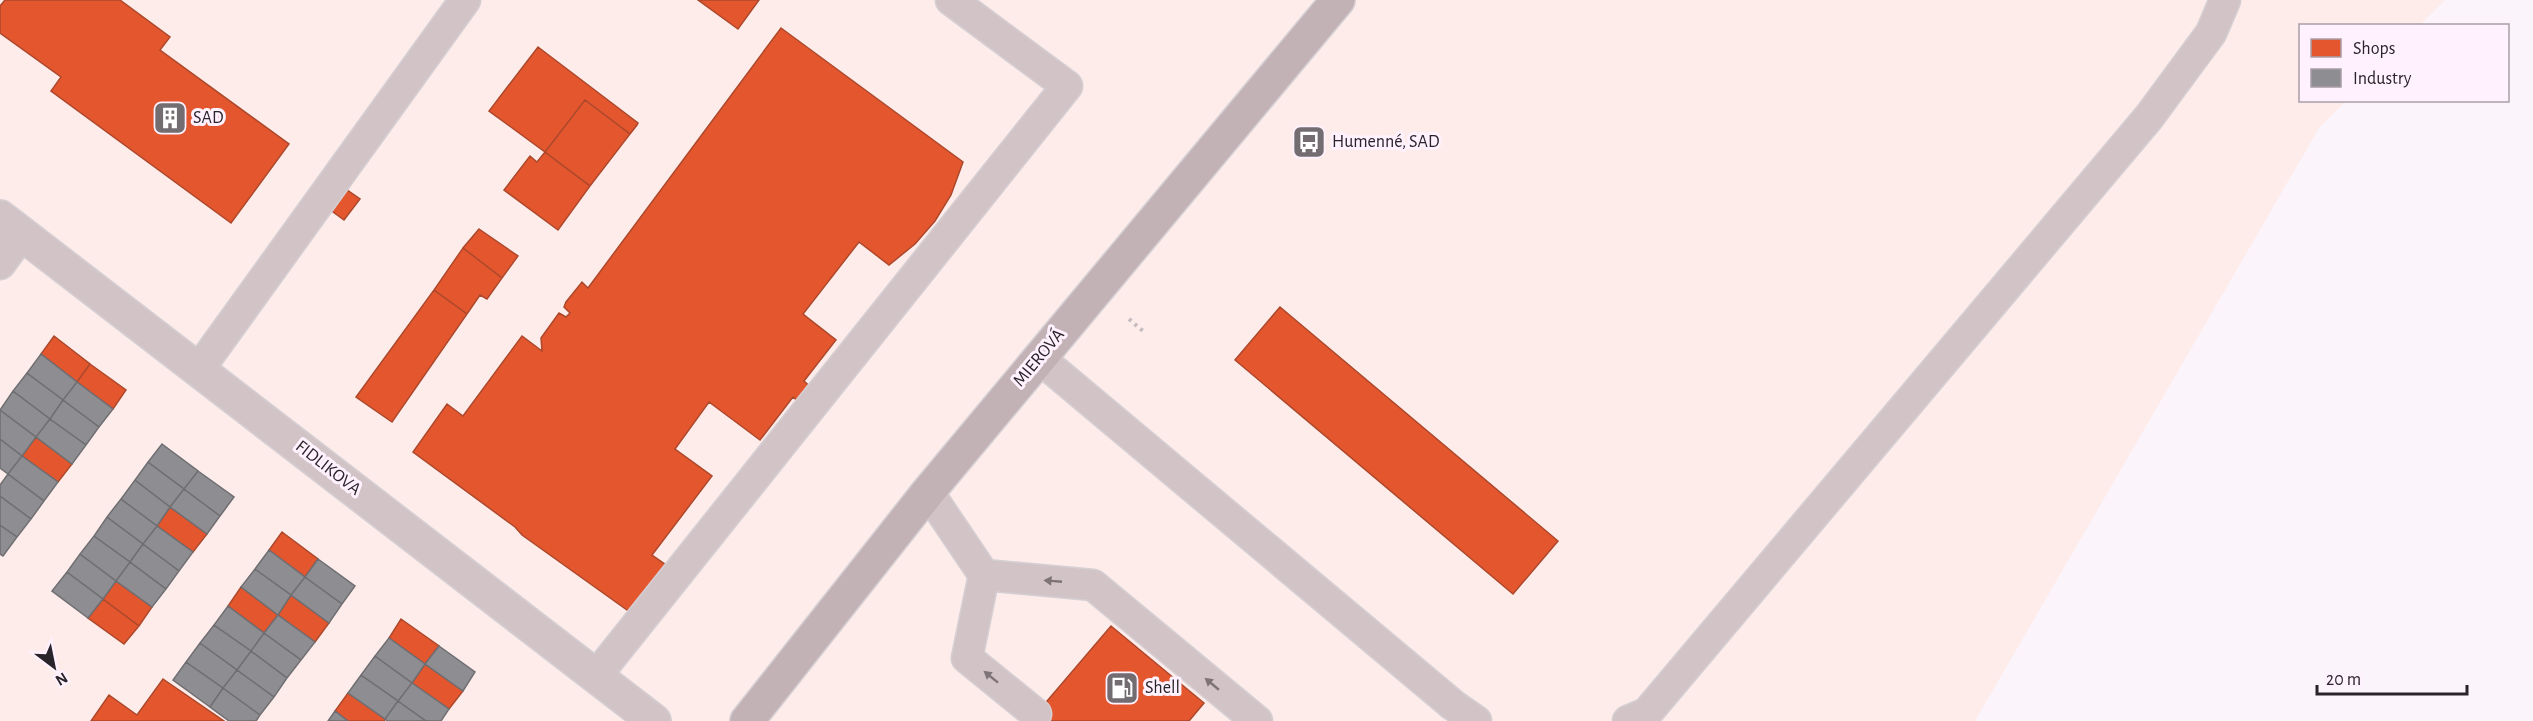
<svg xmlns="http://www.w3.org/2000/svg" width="2533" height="721" font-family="'Alegreya Sans',sans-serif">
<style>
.commercial{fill:#fdecea}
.shops{fill:#e4572e;stroke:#ac482c;stroke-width:1.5}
.industry{fill:#8d8d92;stroke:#6f6e72;stroke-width:1.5}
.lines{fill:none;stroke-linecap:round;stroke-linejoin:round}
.service-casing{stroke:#d5cfd4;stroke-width:33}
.minor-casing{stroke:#d5cfd4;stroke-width:36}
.primary-casing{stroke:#d5cfd4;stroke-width:36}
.path{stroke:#c6bbbf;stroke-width:4;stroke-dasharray:3 4.5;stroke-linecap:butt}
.service{stroke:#d2c4c6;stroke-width:30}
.minor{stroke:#d2c4c6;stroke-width:33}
.primary{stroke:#c3b2b5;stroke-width:33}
.oneway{fill:#7e7478}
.labels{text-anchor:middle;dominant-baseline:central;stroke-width:6;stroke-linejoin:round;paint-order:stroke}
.poi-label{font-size:18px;fill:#292429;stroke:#fff1fd;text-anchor:start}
.street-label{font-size:18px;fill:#292429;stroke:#fff1fd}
</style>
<rect width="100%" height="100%" fill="#fcf4fb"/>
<path class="commercial" d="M0,0H2445L2420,25L2300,26V100L2346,101L2319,128L1975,721H0Z"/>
<path class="shops" d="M5,0H120L170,37L160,50L289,144L231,223L51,91L61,77L0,33V6Z
M698,0H759L738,29Z
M781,28L963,162L951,195L935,221L915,244L889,265L859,242L803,314L836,340L804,381L815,391L804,406L793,397L760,440L709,402L675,449L712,476L652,555L669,567L634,615L522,535L515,527L413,452L447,404L463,416L522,336L542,351L541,338L559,313L566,317L570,313L564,307L566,302L582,282L588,288Z
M538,47L638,123L637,125L630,134L585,100L545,152L489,111Z
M585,100L630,134L590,186L545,152Z
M545,152L590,186L558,230L504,190L530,156L537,162Z
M340,185L360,199L344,220L325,206Z
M479,229L518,256L502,278L463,248Z
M463,248L502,278L487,299L480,295L467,314L434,290Z
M434,290L467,314L392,422L356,397Z
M1280,307L1558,541L1513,594L1235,360Z
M54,336L90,364L77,382L41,354Z
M90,364L126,390L113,409L77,382Z
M36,437L72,464L58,482L22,456Z
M170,507L207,534L193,552L157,526Z
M282,532L318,559L305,577L269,550Z
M116,581L152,607L139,626L103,599Z
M241,587L278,615L264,633L228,606Z
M291,595L329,623L315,642L278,615Z
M103,599L139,626L124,644L88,618Z
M401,619L439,646L425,664L389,638Z
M1111,626L1204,703L1189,721H1030Z
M425,664L463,691L449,709L412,683Z
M163,679L224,721H91L109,695L137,715Z
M348,693L385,719L384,721H348L335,711Z"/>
<path class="industry" d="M41,354L77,382L63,400L27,373Z
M27,373L63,400L50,419L13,391Z
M77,382L113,409L99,427L63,400Z
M13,391L50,419L36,437L0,410Z
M63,400L99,427L86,445L50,419Z
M0,410L36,437L22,456L0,439Z
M50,419L86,445L72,464L36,437Z
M0,439L22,456L8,474L0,468Z
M162,444L198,471L184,489L148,462Z
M22,456L58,482L44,501L8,474Z
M148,462L184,489L170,507L135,480Z
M198,471L234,497L220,516L184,489Z
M8,474L44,501L31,519L0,496V485Z
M135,480L170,507L157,526L121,499Z
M184,489L220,516L207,534L170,507Z
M0,496L31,519L17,537L0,525Z
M121,499L157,526L143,544L107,517Z
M107,517L143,544L130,562L94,536Z
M0,525L17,537L3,556L0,554Z
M157,526L193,552L179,571L143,544Z
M94,536L130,562L116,581L80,554Z
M143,544L179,571L166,589L130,562Z
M269,550L305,577L291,595L255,569Z
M80,554L116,581L103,599L67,572Z
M318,559L355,586L342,604L305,577Z
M130,562L166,589L152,607L116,581Z
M255,569L291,595L278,615L241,587Z
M67,572L103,599L88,618L52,591Z
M305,577L342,604L329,623L291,595Z
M228,606L264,633L251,651L214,625Z
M278,615L315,642L301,660L264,633Z
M214,625L251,651L237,670L200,643Z
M264,633L301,660L287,678L251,651Z
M389,638L425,664L412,683L375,656Z
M200,643L237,670L223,688L186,662Z
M439,646L475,672L463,691L425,664Z
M251,651L287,678L274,697L237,670Z
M375,656L412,683L398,701L361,675Z
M186,662L223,688L210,707L173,680Z
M237,670L274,697L260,715L223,688Z
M361,675L398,701L385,719L348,693Z
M412,683L449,709L441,721H426L398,701Z
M223,688L260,715L256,721H229L210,707Z
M398,701L426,721H387L385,719Z
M335,711L348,721H328Z"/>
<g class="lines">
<defs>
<path id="service" d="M0,264L22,234
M1039,358L1453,705L1476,721
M199,369L465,0
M928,492L984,575L967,658L1036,714
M984,575L1093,585L1257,721
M596,676L1067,86L951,0
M1628,721L1647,713L2149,117L2211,33L2225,0"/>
<path id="minor" d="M0,217L654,721"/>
<path id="primary" d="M747,721L928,492L1338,0"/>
</defs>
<use href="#service" class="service-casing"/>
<use href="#minor" class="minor-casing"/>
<use href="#primary" class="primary-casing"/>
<path class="path" d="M1129,319L1144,332"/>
<use href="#service" class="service"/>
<use href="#minor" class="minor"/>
<use href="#primary" class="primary"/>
</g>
<defs><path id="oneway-solid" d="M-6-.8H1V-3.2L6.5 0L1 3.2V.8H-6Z" transform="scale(1.5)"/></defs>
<g class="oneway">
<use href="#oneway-solid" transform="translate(1053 581) rotate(-175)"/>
<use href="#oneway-solid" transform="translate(991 677) rotate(-141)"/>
<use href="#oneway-solid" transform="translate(1212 684) rotate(-140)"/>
</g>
<defs>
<symbol id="building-square" viewBox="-11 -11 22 22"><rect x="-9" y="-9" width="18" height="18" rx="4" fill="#736d72" stroke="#fff1fd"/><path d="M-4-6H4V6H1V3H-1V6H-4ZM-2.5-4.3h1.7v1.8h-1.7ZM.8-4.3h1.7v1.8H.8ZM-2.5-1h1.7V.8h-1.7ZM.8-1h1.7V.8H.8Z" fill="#fff"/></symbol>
<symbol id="bus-square" viewBox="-11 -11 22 22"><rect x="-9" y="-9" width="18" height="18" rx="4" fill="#736d72" stroke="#fff1fd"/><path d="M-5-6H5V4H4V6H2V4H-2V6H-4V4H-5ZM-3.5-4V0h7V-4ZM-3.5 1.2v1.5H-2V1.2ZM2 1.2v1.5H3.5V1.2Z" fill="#fff"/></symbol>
<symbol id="fuel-square" viewBox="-11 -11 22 22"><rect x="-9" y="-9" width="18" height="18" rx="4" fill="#736d72" stroke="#fff1fd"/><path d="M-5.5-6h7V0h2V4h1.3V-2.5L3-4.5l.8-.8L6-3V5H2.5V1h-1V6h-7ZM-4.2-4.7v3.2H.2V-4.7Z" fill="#fff"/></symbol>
</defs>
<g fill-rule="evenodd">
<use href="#building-square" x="151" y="99" width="38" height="38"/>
<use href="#bus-square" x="1290" y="123" width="38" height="38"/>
<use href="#fuel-square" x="1103" y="669" width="38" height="38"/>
</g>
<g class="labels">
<g class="poi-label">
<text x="193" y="118">SAD</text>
<text x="1332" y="142">Humenné, SAD</text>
<text x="1145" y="688">Shell</text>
</g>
<g class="street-label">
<text transform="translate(1039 358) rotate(-50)">MIEROVÁ</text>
<text transform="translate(328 468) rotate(38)">FIDLIKOVA</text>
</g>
</g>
<rect x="2299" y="24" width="210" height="78" fill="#fff1fd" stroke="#a99fa8" stroke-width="1.5"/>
<rect x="2311" y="39" width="30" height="18" fill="#e4572e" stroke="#a99fa8" stroke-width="1.5"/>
<text x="2353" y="54" font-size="18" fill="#292429">Shops</text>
<rect x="2311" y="69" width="30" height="18" fill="#8d8d92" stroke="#a99fa8" stroke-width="1.5"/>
<text x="2353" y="84" font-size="18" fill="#292429">Industry</text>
<g transform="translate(54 667) rotate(148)" stroke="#fff1fd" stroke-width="4.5" paint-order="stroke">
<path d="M0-4.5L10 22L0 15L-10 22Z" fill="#292429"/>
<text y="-9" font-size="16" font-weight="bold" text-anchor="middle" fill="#292429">N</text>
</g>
<path d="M2317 685v9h150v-9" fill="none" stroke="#292429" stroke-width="3"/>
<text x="2326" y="685" font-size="18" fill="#292429" stroke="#fff1fd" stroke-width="4.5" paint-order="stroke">20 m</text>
</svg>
